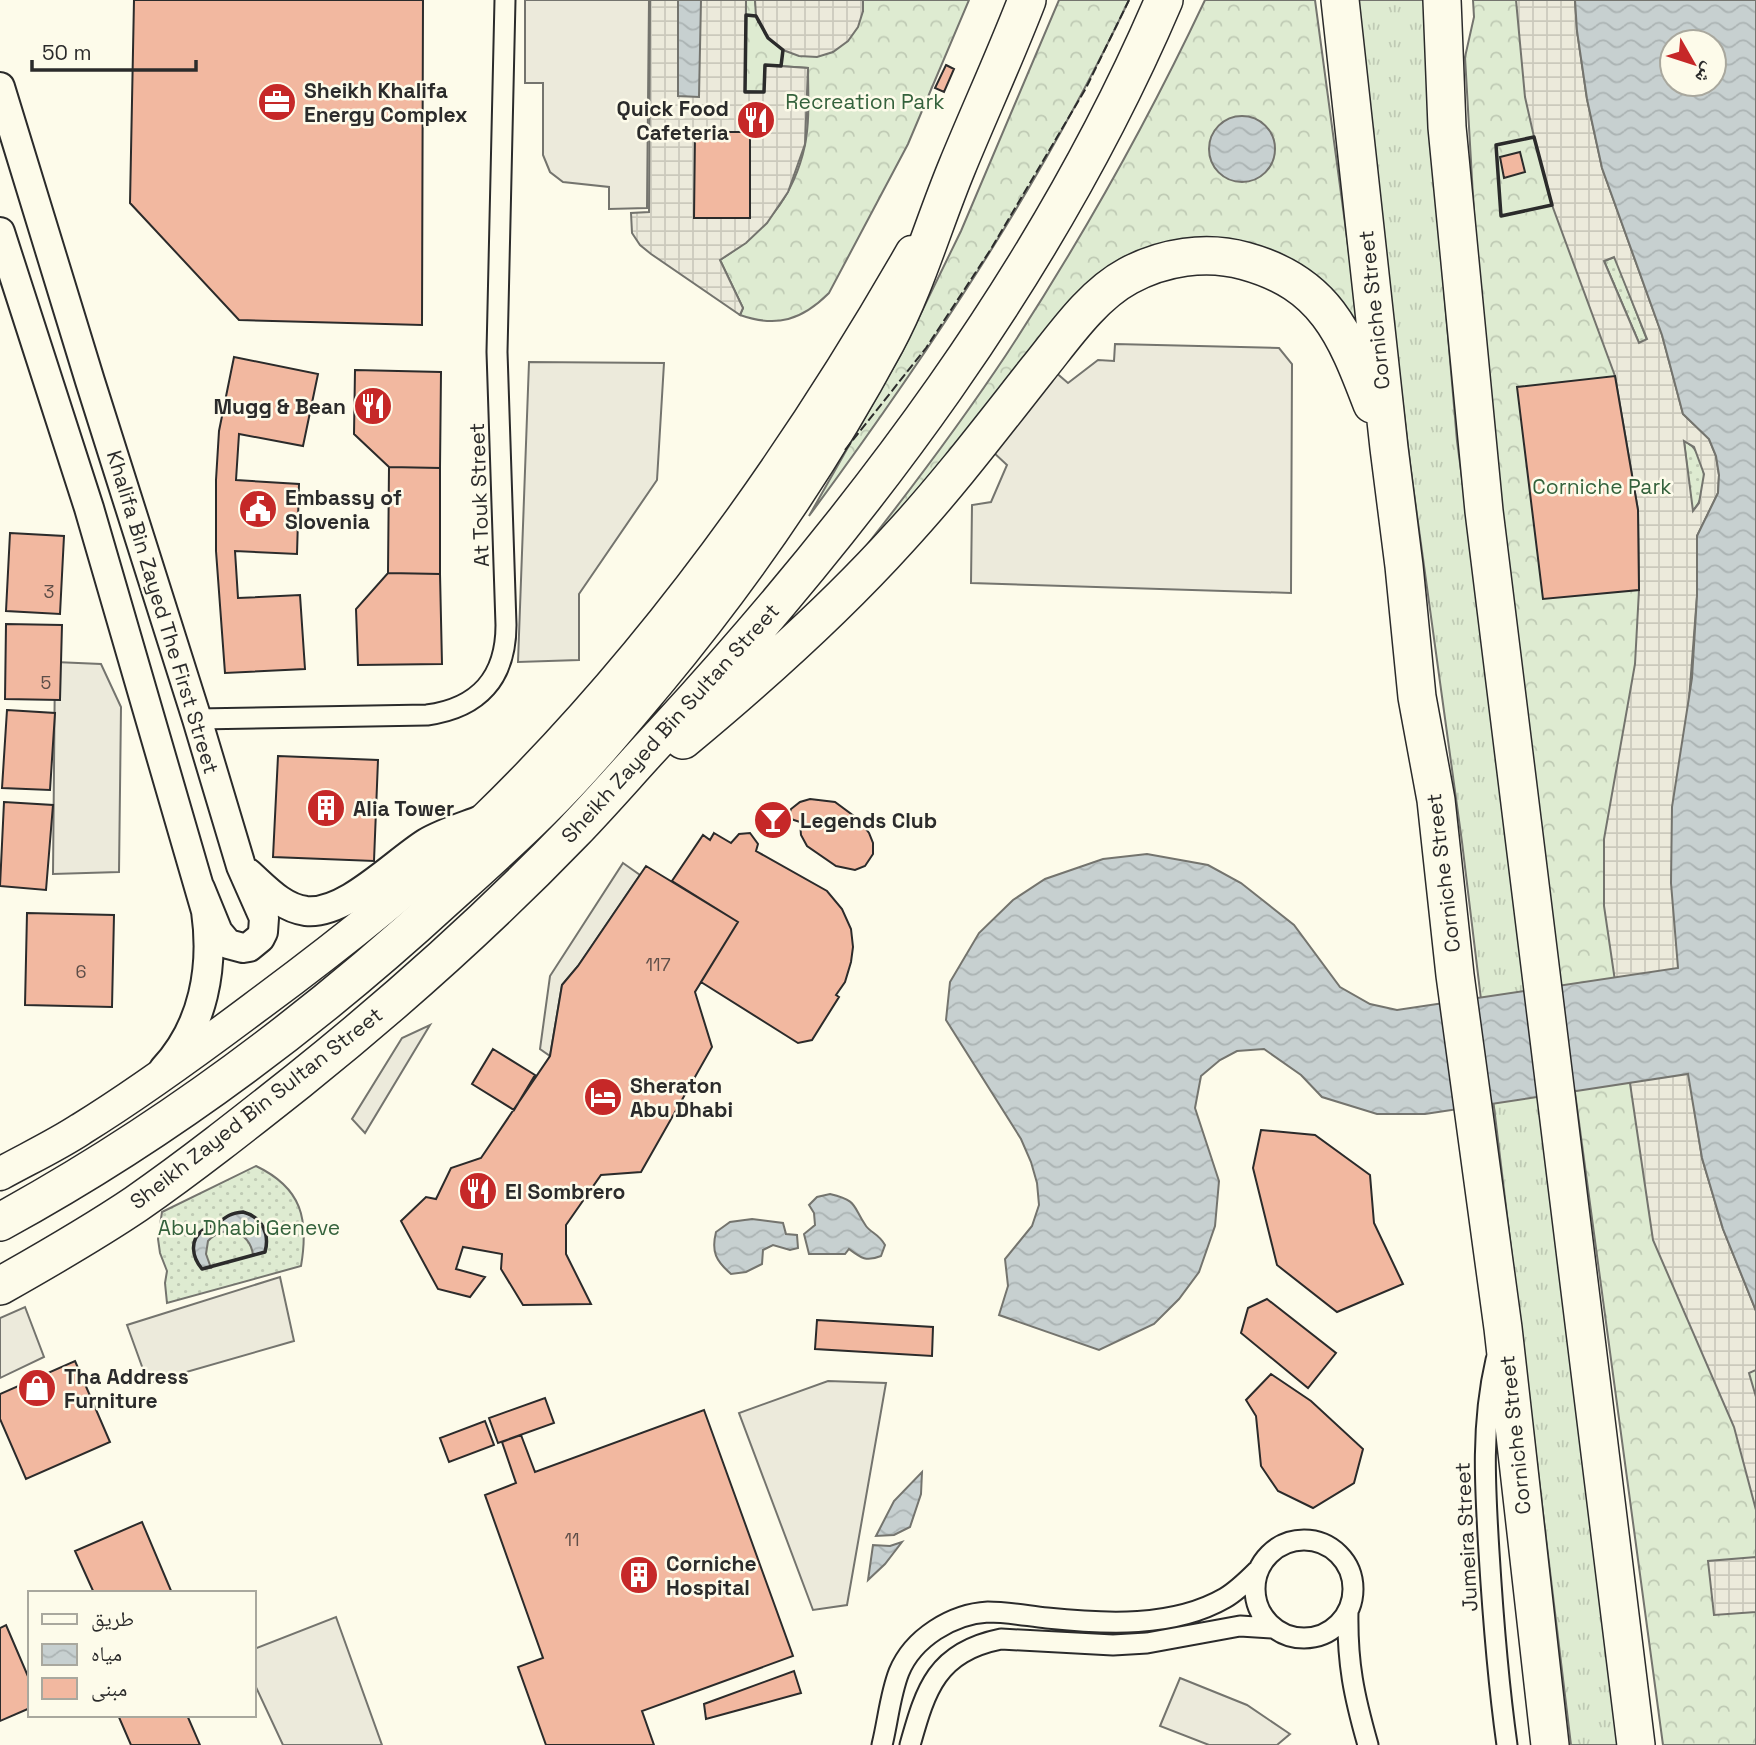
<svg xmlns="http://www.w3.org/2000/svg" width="1756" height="1745" font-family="'Space Grotesk','Noto Naskh Arabic',sans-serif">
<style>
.grass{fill:url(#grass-tufts);stroke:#74746e;stroke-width:2}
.forest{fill:url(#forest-crowns);stroke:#74746e;stroke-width:2}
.garden{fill:url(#garden-dots);stroke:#74746e;stroke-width:2}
.parking{fill:#eceadb;stroke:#74746e;stroke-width:2}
.plaza{fill:url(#plaza-grid);stroke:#74746e;stroke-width:2;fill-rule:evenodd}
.water{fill:url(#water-waves);stroke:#74746e;stroke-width:2;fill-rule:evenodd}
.building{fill:#f2b8a0;stroke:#2b2b2b;stroke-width:2}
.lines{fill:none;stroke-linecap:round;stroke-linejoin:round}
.street-casing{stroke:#2b2b2b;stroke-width:23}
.secondary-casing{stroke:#2b2b2b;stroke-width:32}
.primary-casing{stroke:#2b2b2b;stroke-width:35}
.highway-casing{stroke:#2b2b2b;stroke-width:40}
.street{stroke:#fdfbea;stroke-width:19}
.secondary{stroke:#fdfbea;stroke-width:28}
.primary{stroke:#fdfbea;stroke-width:32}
.highway{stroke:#fdfbea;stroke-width:37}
.fence{stroke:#2b2b2b;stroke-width:2;stroke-dasharray:9 3.5;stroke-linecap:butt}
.wall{stroke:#2b2b2b;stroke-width:3.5}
.labels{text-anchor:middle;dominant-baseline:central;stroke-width:5;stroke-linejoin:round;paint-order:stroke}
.number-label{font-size:18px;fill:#5d4e48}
.poi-label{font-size:21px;font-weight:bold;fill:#2b2b2b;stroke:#fdfbea;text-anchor:start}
.park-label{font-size:21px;fill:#34623c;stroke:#fdfbea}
.street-label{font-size:21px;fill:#2b2b2b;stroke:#fdfbea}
</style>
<defs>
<pattern id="grass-tufts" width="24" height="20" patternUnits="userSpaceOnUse" patternTransform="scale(1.75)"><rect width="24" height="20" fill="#deebd1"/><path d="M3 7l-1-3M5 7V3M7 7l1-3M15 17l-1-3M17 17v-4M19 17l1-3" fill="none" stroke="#bfcab4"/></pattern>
<pattern id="forest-crowns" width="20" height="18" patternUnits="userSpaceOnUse" patternTransform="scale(1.75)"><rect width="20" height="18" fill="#deebd1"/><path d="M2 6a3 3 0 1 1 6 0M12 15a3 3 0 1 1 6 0" fill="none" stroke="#bfcab4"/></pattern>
<pattern id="garden-dots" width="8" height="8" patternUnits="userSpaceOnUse" patternTransform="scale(1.75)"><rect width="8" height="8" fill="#deebd1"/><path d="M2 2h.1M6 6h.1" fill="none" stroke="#bfcab4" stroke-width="1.8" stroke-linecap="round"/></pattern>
<pattern id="plaza-grid" width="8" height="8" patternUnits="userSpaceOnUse" patternTransform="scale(1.75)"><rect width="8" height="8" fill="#eceadb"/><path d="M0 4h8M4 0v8" fill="none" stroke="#cbc9bc"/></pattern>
<pattern id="water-waves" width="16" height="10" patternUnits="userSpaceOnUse" patternTransform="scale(1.75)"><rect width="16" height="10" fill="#c7d0d0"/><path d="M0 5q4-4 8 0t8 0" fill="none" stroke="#abb3b3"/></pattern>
</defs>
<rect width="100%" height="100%" fill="#fdfbea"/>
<path class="grass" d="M1355,0H1426L1434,173L1457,441L1495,725L1621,1745H1571L1462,842L1410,464Z"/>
<path class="forest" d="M746,0H755L758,22L863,11V0H969L908,144L829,293C802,320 777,328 740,315L743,308L720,260C764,232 794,197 805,145C810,120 808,93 808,68L765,65L764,92H745Z
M1059,0H1129C1042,183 929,353 809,516L901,354L961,231Z
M1205,0H1315L1363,357L1355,334L1199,240L1036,351L832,589C893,513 952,436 1006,355C1080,242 1147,123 1205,0Z
M1473,0H1575L1577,31L1683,414L1709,439L1702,1158L1756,1311V1745H1663L1487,440L1465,57L1474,17Z"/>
<path class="garden" d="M1615,257L1647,340L1639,343L1604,261Z
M1684,441C1707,450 1711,495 1692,511Z
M256,1166C302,1188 309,1219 301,1266L167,1303L165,1283L167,1271L160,1253L158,1239L162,1212Z"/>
<path class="parking" d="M525,0H649L647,208L609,209V187L563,182L550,172L543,155V83H525Z
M1115,344L1279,348L1292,364L1291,593L971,583L972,505L991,502L1007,465L993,452L1054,371L1068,383L1098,360L1114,361Z
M529,362L664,363L657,480L579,594V660L518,662Z
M55,662L101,664L121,707L119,872L53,874Z
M623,863L640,875L578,966L562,985L550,1056L540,1049L550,976Z
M430,1025L365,1133L352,1119L402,1038Z
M280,1277L294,1341L148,1383L127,1325Z
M25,1307L44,1357L0,1378V1318Z
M828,1381L886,1383L847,1605L813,1610L739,1413Z
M336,1617L382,1745H283L254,1683V1649Z
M1180,1678L1247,1705L1290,1734L1277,1745H1209L1160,1726Z"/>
<path class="plaza" d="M650,0H746L745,91L764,92L765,65L808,68L805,144L788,192L767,223L746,243L720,260L743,308L740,315L651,254L640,245L632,233L631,213L649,212Z
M755,0H863V11L858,27L848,41L833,52L817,57L799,56L783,50L768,38L756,16Z
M1516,0H1575L1577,31L1587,99L1602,168L1662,335L1683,414L1709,439L1716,456L1719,475L1718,493L1697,536V596L1688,713L1689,1074L1702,1158L1723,1229L1756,1311V1370L1749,1373L1756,1397V1510L1734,1427L1653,1240L1604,906V839L1635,664L1639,590L1638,510L1615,376L1552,205L1534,137L1525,97ZM1614,257L1647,339L1639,343L1604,261ZM1684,441L1694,447L1704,474L1699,503L1693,511Z
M1756,1557V1612L1714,1615L1708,1561Z"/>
<path class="water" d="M678,0H701L699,97L678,96Z
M1575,0H1756V1311L1723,1229L1702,1158L1688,1074L1425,1114H1377L1322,1097L1301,1075L1264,1049L1237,1051L1220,1060L1201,1076L1195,1108L1219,1181L1215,1226L1199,1272L1179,1299L1154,1324L1099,1350L999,1315L1008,1286L1005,1259L1032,1226L1039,1205L1037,1183L1031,1162L1021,1139L946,1020L950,982L979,933L1013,900L1045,879L1103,859L1147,854L1208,865L1241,883L1294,925L1340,987L1370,1004L1397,1010L1678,968L1671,883L1672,807L1692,678L1697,596V536L1718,493L1719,475L1716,456L1709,439L1683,414L1662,335L1602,168L1587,99L1577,31ZM1672,42H1714V84H1672Z
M1209 149a33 33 0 1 1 66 0a33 33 0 1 1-66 0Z
M830,1194C859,1201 852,1206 866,1226C871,1233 879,1234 885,1245L881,1256C866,1262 861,1258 849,1249L845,1254H809L804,1234L815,1225L814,1213L809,1205L817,1197Z
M243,1212C262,1217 270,1234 265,1252L253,1255C250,1231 224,1223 208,1241L206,1254L211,1268L202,1269C192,1257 189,1240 203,1230C208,1226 214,1227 218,1223C227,1216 231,1213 243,1212Z
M752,1219L783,1223L786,1234L797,1235L798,1248L790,1250L773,1245L763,1250L762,1264L746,1272L731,1274C716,1261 711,1252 716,1232L730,1222Z
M922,1472L921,1494L910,1527L894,1535L876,1536L894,1501Z
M902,1542L885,1564L868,1580L873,1545L890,1546Z"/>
<path class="building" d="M134,0H423L422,325L239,320L130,203Z
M946,65L954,69L944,92L935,88Z
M743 120a13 13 0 1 1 26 0a13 13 0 1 1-26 0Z
M695,132H750V218H694Z
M1520,152L1525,172L1504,178L1500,157Z
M234,357L318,374L303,446L239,434L236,480L299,484L297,554L235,551L238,598L300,595L305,669L225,673L216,551V480L219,431Z
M355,370L441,372L440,468L389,467L354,434Z
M1615,376L1638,510L1639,590L1543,599L1517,387Z
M389,467L440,468V574L388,573Z
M10,533L64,536L60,614L6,611Z
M388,573L440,574L442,664L358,665L356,609Z
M6,624L62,625L60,700L5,699Z
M7,710L55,713L50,790L2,788Z
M278,756L378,760L374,861L273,857Z
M810,799L835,802L858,819L869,833L873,843V854L865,866L855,870L836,866L807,846L801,835L800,822L788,818L791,809L800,802Z
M4,802L53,805L46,890L0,886Z
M714,833L731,843L739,834L750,833L758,844L756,851L827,891L842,909L851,929L853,947L851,962L845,982L836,995L839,997L812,1040L798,1043L701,982L738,922L672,881L703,835L710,840Z
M646,866L738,922L695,992L712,1047L641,1172L601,1175L566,1225V1254L591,1304L523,1305L501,1269L502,1254L463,1247L456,1269L485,1277L470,1297L438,1289L401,1221L426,1197L436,1199L451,1168L481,1158L550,1056L562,985L578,966Z
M27,913L114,915L112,1007L25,1005Z
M493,1049L535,1075L514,1110L472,1084Z
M1261,1130L1315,1135L1370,1175L1374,1223L1403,1284L1337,1312L1277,1265L1253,1168Z
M1267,1299L1336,1353L1308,1388L1241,1333L1248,1308Z
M817,1320L933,1327L932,1356L815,1349Z
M75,1361L110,1442L26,1479L0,1419V1394Z
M1271,1374L1311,1401L1363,1449L1354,1483L1313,1508L1278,1491L1261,1466L1256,1416L1246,1400Z
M545,1398L554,1423L498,1443L489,1418Z
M704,1410L793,1656L642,1711L654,1745H546L518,1667L543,1658L485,1495L516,1483L502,1442L521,1435L535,1472Z
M485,1421L494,1445L449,1462L440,1438Z
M142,1522L172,1593H94L75,1551Z
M6,1625L30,1681V1708L0,1721V1628Z
M794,1671L801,1693L706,1719L704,1704Z
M118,1715H187L200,1745H131Z"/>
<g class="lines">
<defs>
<path id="street" d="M197,719L427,715C479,708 506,678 506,625L497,352L505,0
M1496,1360C1481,1424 1485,1487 1489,1552C1493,1617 1498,1681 1507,1745
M1255 1589a49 49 0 1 1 98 0a49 49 0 1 1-98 0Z
M1348,1611C1347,1663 1354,1696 1368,1745
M882,1745C888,1721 890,1695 899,1672C913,1638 952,1614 988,1612C1007,1612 1028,1616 1047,1618C1104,1624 1173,1628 1225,1598C1237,1591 1247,1581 1257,1571
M910,1745C926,1688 937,1652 1001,1639L1113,1645L1147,1643L1240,1626L1272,1628"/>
<path id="secondary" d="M0,87L90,381L197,719L241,866L264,918L263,932L260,938L249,947L243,948L228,944L218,932L200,888
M0,232L89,508L206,911C214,967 204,1026 164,1069
M248,873C265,888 282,908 306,911C345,915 393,864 426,843C443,833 463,827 481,820"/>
<path id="primary" d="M0,1174C27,1159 55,1146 81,1129C141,1092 198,1050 254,1008C334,949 412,888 484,820C654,655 794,458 912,252"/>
<path id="highway" d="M1340,0L1389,448L1404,566L1417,697L1436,800L1455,975L1503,1328L1550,1745
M1442,0L1447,127L1484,511L1636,1745
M683,740C759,677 833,611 899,538C948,485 992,427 1037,370C1063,338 1091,296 1128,276C1163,257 1206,250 1245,261C1325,283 1345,333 1372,404
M0,1222C161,1134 310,1023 445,899C477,870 510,841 541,810C582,770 619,725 656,681C744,575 821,463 886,342C916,286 933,225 957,167C980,111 1005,57 1027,0
M0,1286C46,1260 93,1233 136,1204C192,1165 245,1123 298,1081C394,1004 487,921 573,832C604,800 633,766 663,734C863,516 1047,274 1164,0"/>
</defs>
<use href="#street" class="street-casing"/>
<use href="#secondary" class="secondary-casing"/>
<use href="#primary" class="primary-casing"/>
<use href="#highway" class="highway-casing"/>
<use href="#street" class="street"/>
<use href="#secondary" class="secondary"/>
<use href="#primary" class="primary"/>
<use href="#highway" class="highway"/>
<path class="fence" d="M845,450L926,348L991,249L1086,88L1129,0"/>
<path class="wall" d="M746,15L756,16L768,38L783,50L781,66L765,65L764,92H745Z
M1534,137L1552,205L1501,216L1496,145Z
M243,1212C262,1217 270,1234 265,1252L202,1269C192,1257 189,1240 203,1230C208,1226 214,1226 218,1223C227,1216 231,1213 243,1212Z"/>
</g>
<defs>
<symbol id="office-disc" viewBox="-11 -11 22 22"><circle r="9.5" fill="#c62828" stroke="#fdfbea"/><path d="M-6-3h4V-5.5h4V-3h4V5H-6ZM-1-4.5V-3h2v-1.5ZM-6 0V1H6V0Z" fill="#fff"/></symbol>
<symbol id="restaurant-disc" viewBox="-11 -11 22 22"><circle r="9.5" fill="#c62828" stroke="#fdfbea"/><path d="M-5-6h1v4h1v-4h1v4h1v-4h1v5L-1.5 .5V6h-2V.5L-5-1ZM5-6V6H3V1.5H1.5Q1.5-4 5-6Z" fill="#fff"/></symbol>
<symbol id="civic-disc" viewBox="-11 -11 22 22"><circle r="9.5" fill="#c62828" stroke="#fdfbea"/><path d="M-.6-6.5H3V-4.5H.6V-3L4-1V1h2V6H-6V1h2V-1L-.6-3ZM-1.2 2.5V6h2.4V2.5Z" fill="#fff"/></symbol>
<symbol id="building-disc" viewBox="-11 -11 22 22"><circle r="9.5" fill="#c62828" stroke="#fdfbea"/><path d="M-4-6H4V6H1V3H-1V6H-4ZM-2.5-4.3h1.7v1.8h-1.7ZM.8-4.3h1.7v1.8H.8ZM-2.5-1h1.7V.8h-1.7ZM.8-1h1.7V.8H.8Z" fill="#fff"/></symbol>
<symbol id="bar-disc" viewBox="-11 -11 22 22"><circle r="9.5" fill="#c62828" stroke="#fdfbea"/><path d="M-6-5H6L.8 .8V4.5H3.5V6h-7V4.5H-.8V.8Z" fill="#fff"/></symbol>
<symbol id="hotel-disc" viewBox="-11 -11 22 22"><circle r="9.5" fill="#c62828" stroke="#fdfbea"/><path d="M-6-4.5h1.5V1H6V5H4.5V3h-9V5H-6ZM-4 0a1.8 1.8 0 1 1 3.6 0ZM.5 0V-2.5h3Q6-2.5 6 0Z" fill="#fff"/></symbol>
<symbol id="shop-disc" viewBox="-11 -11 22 22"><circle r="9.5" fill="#c62828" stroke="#fdfbea"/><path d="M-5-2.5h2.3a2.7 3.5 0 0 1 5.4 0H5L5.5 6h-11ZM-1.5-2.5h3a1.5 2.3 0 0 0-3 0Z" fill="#fff"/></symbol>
</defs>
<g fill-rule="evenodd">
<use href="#office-disc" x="255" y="80" width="44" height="44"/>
<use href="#restaurant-disc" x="734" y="98" width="44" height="44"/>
<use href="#restaurant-disc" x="351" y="384" width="44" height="44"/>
<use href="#civic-disc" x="236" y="487" width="44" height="44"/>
<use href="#building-disc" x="304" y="786" width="44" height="44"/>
<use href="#bar-disc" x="751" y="798" width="44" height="44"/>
<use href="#hotel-disc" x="581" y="1075" width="44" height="44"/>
<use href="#restaurant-disc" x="456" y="1169" width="44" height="44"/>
<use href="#shop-disc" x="15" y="1366" width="44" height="44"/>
<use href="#building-disc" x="617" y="1553" width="44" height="44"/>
</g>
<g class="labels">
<g class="number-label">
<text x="49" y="591">3</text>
<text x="46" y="682">5</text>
<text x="658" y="964">117</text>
<text x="81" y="971">6</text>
<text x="572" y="1539">11</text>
</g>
<g class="poi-label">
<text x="304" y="90">Sheikh Khalifa<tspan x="304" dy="24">Energy Complex</tspan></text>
<text x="729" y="108" text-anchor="end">Quick Food<tspan x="729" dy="24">Cafeteria</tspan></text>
<text x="346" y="406" text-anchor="end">Mugg &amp; Bean</text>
<text x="285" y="497">Embassy of<tspan x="285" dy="24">Slovenia</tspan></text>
<text x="353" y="808">Alia Tower</text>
<text x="800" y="820">Legends Club</text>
<text x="630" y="1085">Sheraton<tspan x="630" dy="24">Abu Dhabi</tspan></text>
<text x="505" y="1191">El Sombrero</text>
<text x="64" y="1376">Tha Address<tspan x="64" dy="24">Furniture</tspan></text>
<text x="666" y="1563">Corniche<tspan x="666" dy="24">Hospital</tspan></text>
</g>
<g class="park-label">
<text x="865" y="101">Recreation Park</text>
<text x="1602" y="486">Corniche Park</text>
<text x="249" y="1227">Abu Dhabi Geneve</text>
</g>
<g class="street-label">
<text transform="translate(1374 310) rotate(-96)">Corniche Street</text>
<text transform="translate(479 495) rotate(-92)">At Touk Street</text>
<text transform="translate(163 612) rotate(73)">Khalifa Bin Zayed The First Street</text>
<text transform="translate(670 723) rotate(-48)">Sheikh Zayed Bin Sultan Street</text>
<text transform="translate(1443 873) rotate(-97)">Corniche Street</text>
<text transform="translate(256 1108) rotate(-38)">Sheikh Zayed Bin Sultan Street</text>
<text transform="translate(1515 1435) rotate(-96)">Corniche Street</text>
<text transform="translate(1466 1537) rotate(-93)">Jumeira Street</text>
</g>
</g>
<rect x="28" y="1591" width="228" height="126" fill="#fdfbea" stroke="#a9a89e" stroke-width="2"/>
<rect x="42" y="1614" width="35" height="10" fill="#fdfbea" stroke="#a9a89e" stroke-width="2"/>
<text x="91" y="1626" font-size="21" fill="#2b2b2b">طريق</text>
<rect x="42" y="1644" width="35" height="21" fill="url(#water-waves)" stroke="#a9a89e" stroke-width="2"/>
<text x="91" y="1661" font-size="21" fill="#2b2b2b">مياه</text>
<rect x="42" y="1678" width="35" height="21" fill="#f2b8a0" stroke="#a9a89e" stroke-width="2"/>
<text x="91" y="1696" font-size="21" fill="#2b2b2b">مبنى</text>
<g transform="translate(1693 63) rotate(129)"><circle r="33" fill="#fdfbea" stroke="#a9a89e" stroke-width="2"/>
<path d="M0-5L12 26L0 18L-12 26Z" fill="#c62828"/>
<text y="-10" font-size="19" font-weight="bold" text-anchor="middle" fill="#2b2b2b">ش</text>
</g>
<path d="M32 60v10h164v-10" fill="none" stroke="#2b2b2b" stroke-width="3.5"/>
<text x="42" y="60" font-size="21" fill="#2b2b2b" stroke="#fdfbea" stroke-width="5" paint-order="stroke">50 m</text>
</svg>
